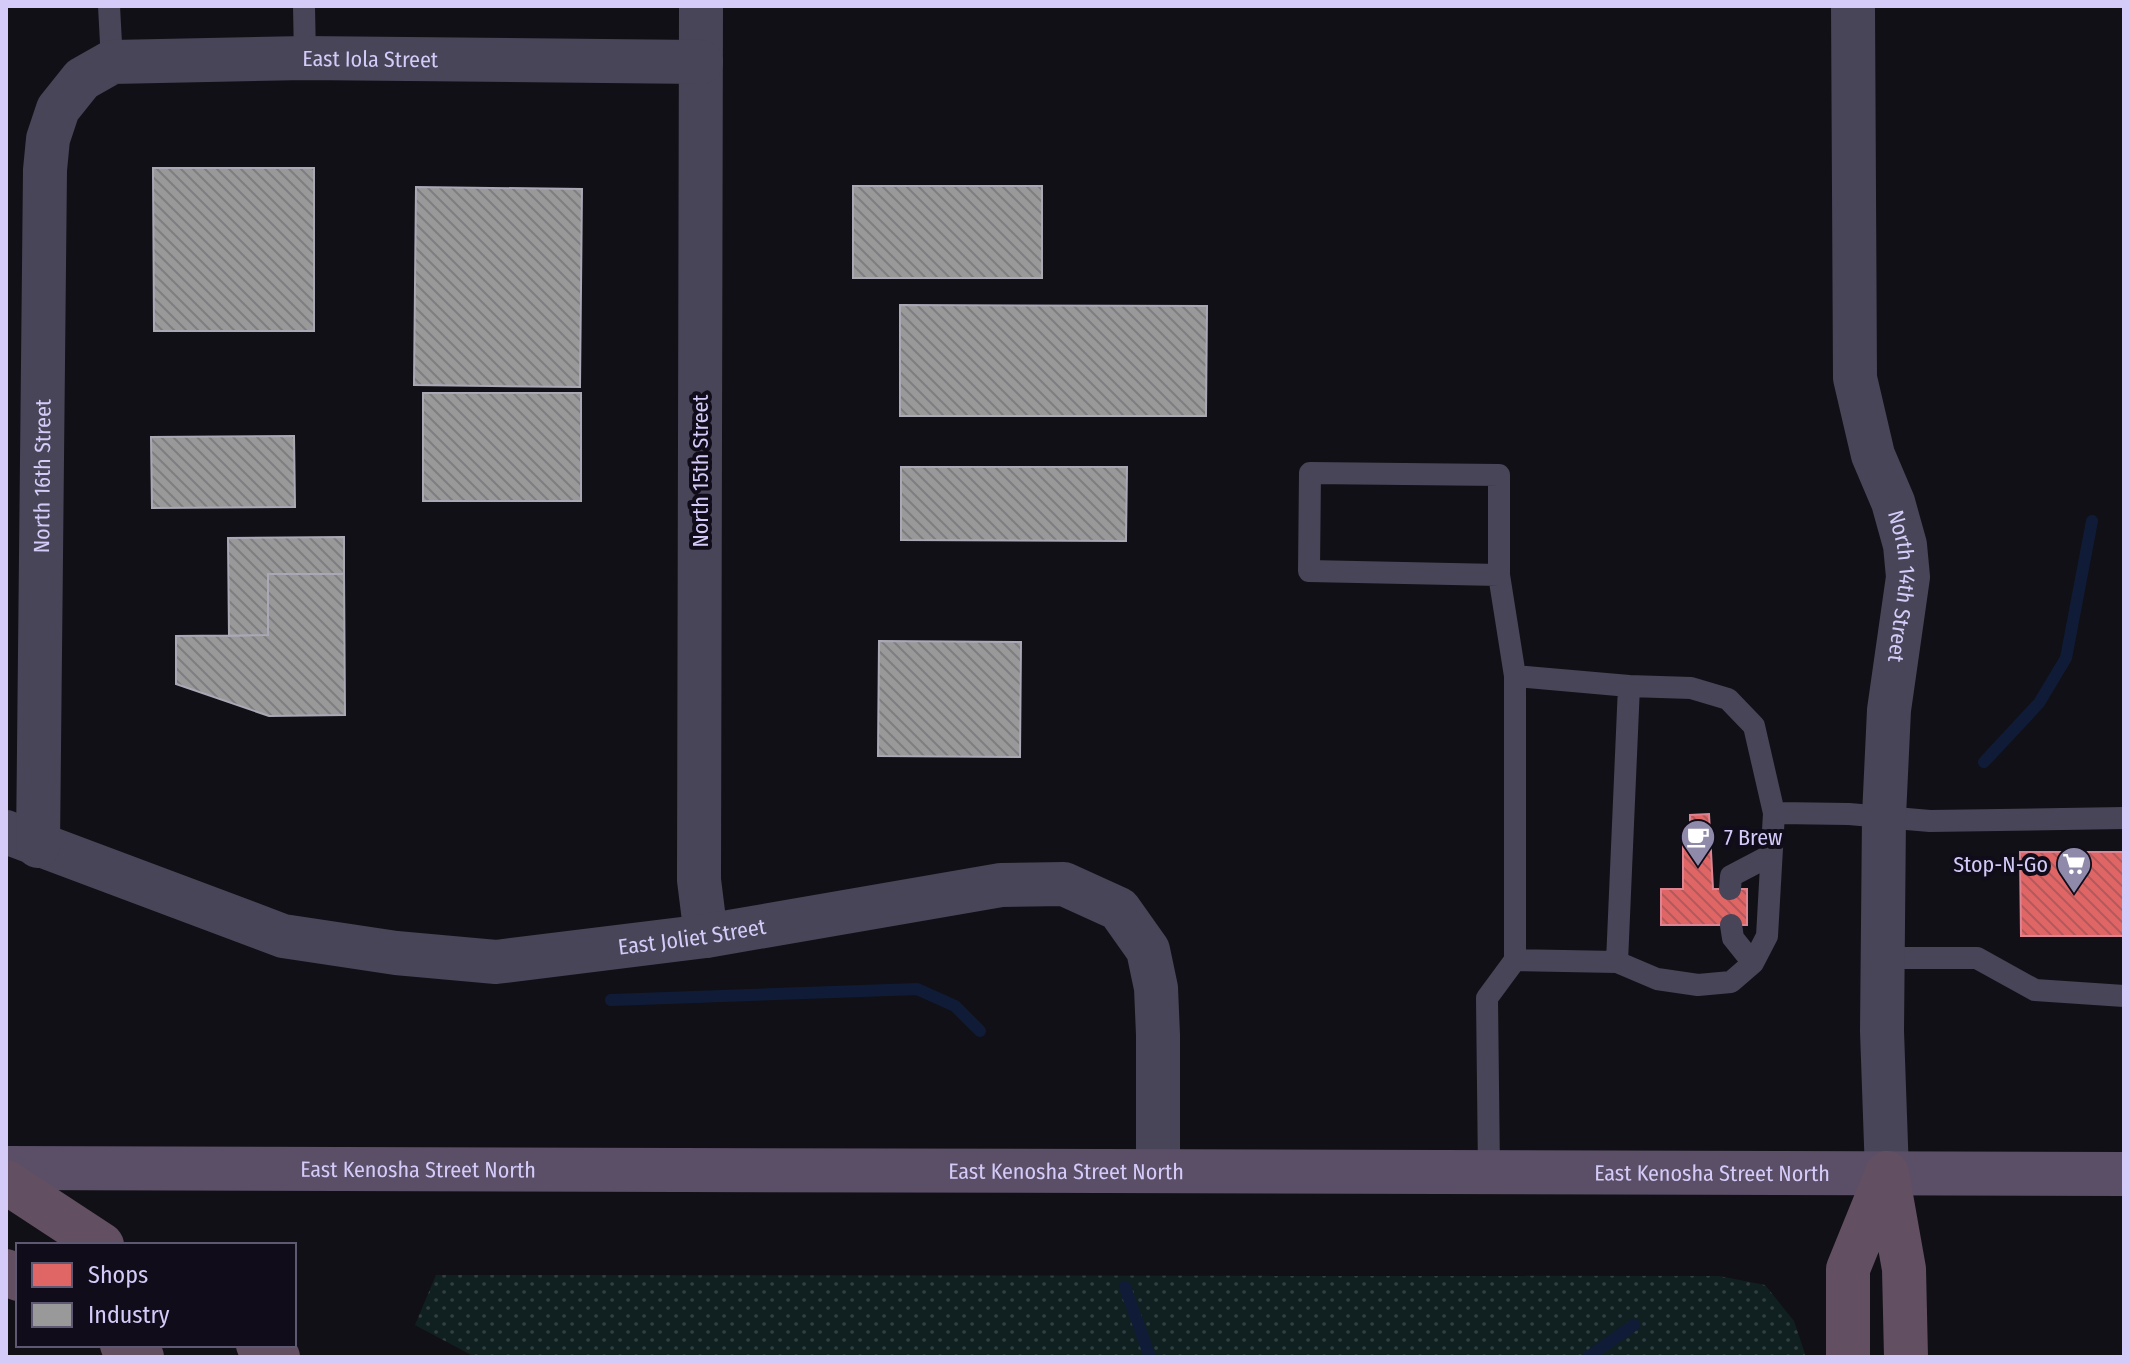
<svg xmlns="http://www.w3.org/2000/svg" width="2130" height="1363" font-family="'Fira Sans Condensed',sans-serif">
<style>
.grass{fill:url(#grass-dots)}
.shops{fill:url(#shops-back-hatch);stroke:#dc8492;stroke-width:2}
.industry{fill:url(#industry-back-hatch);stroke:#aba8b6;stroke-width:2}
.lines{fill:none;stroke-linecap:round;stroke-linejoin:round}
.stream{stroke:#101c37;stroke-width:12}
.lane{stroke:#474557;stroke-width:22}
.street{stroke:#474557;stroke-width:44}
.primary{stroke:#5b4f68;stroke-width:44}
.highway{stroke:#634f62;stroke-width:44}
.labels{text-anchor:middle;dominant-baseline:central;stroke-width:8;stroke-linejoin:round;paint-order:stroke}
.street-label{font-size:22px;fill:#d4cbf9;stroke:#100c1a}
.poi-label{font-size:22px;fill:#d4cbf9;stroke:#100c1a;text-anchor:start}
</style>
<defs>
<pattern id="grass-dots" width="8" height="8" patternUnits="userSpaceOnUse" patternTransform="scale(2)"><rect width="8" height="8" fill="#102021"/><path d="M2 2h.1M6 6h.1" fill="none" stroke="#323f42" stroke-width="1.8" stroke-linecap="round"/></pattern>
<pattern id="shops-back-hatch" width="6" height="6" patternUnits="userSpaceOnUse" patternTransform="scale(2)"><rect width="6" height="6" fill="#e06666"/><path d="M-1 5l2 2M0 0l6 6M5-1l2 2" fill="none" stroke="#b05a5e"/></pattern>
<pattern id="industry-back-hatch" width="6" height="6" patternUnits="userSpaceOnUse" patternTransform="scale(2)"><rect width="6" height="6" fill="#999"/><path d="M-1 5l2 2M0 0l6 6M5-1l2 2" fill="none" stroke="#7e7d82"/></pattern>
</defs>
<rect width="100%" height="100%" fill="#111016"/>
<path class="grass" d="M436,1275L1719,1276L1765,1285L1794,1321L1806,1357H475L415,1325Z"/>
<path class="shops" d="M1709,814L1713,889H1747V925H1661V889H1683V846H1690V815Z
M2020,852H2124V936H2021Z"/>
<path class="industry" d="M153,168H314V331H154Z
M853,186H1042V278H853Z
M416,187L582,189L580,387L414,385Z
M900,305L1207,306L1206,416H900Z
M423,393H581V501H423Z
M294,436L295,507L152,508L151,437Z
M901,467H1127L1126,541L901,540Z
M344,537V574H268V635L229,636L228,538Z
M268,574H344L345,715L269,716L176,684V636L268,635Z
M879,641L1021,642L1020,757L878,756Z"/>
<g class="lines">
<path class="stream" d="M1984,762L2039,703L2066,658L2092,521
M611,1000L917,989L955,1006L980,1031
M1125,1287L1150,1357
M1588,1357L1634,1325"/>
<path class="lane" d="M109,6L112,62
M304,6L305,58
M1515,676L1629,686
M1774,813L1849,814L1930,821L2124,818
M1730,889L1731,876L1771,855
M1731,925L1733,938L1753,963
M1882,958H1977L2035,990L2124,996
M1515,960L1617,962L1657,979L1698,985L1731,982L1753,963L1767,936L1774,813L1754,726L1728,699L1691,688L1629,686L1617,962
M1489,1171L1487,998L1515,960V676L1499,575V475L1310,473L1309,571L1499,575"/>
<g class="street">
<path d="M701,6L699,880L706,936"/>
<path id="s1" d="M1853,6L1855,378L1873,455L1893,502L1905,545L1908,577L1889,710L1884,816L1882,1031L1887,1173"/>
<path id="s2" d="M6,832L283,936L396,953L496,962L706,936L1001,885L1064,884L1119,909L1148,950L1156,988L1158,1035V1170"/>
<path id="s3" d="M38,846L45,170L48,139L58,109L82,79L112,62L305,58L701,62"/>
</g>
<path class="primary" id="s4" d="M6,1168L2124,1174"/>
<path class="highway" d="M1887,1173L1904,1269L1906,1357
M6,1182L102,1245
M6,1271L18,1279
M122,1345L142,1357
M258,1345L278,1357
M1848,1357V1269L1887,1173"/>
</g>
<defs>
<symbol id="cafe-pin" viewBox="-11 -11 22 30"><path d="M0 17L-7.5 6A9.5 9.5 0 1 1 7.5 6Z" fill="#908aaa" stroke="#100c1a"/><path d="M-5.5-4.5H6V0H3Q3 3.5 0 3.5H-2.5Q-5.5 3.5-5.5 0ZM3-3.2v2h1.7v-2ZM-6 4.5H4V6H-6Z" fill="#fff"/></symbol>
<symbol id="supermarket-pin" viewBox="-11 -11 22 30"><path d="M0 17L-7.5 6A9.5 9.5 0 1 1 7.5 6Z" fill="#908aaa" stroke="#100c1a"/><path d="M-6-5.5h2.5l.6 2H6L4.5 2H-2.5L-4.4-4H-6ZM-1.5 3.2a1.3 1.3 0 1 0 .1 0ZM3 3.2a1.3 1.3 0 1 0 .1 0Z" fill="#fff"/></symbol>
</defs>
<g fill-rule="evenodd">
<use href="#cafe-pin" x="1678" y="817" width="40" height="54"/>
<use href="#supermarket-pin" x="2054" y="844" width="40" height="54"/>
</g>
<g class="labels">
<g class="street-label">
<text stroke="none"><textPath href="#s3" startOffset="1070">East Iola Street</textPath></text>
<text transform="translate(700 471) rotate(-90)">North 15th Street</text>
<text stroke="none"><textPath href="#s3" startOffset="370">North 16th Street</textPath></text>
<text stroke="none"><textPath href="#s1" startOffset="588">North 14th Street</textPath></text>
<text stroke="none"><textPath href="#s2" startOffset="708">East Joliet Street</textPath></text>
<text stroke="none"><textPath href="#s4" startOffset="412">East Kenosha Street North</textPath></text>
<text stroke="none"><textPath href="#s4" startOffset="1060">East Kenosha Street North</textPath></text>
<text stroke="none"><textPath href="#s4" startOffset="1706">East Kenosha Street North</textPath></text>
</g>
<g class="poi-label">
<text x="1724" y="837">7 Brew</text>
<text x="2048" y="864" text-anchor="end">Stop-N-Go</text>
</g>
</g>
<rect width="2130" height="1363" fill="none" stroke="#d4cbf9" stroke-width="16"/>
<rect x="16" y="1243" width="280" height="104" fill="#100c1a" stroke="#5e5873" stroke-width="2"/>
<rect x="32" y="1263" width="40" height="24" fill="#e06666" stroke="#5e5873" stroke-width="2"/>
<text x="88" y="1283" font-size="24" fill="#d4cbf9">Shops</text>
<rect x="32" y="1303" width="40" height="24" fill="#999999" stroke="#5e5873" stroke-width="2"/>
<text x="88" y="1323" font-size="24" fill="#d4cbf9">Industry</text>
</svg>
